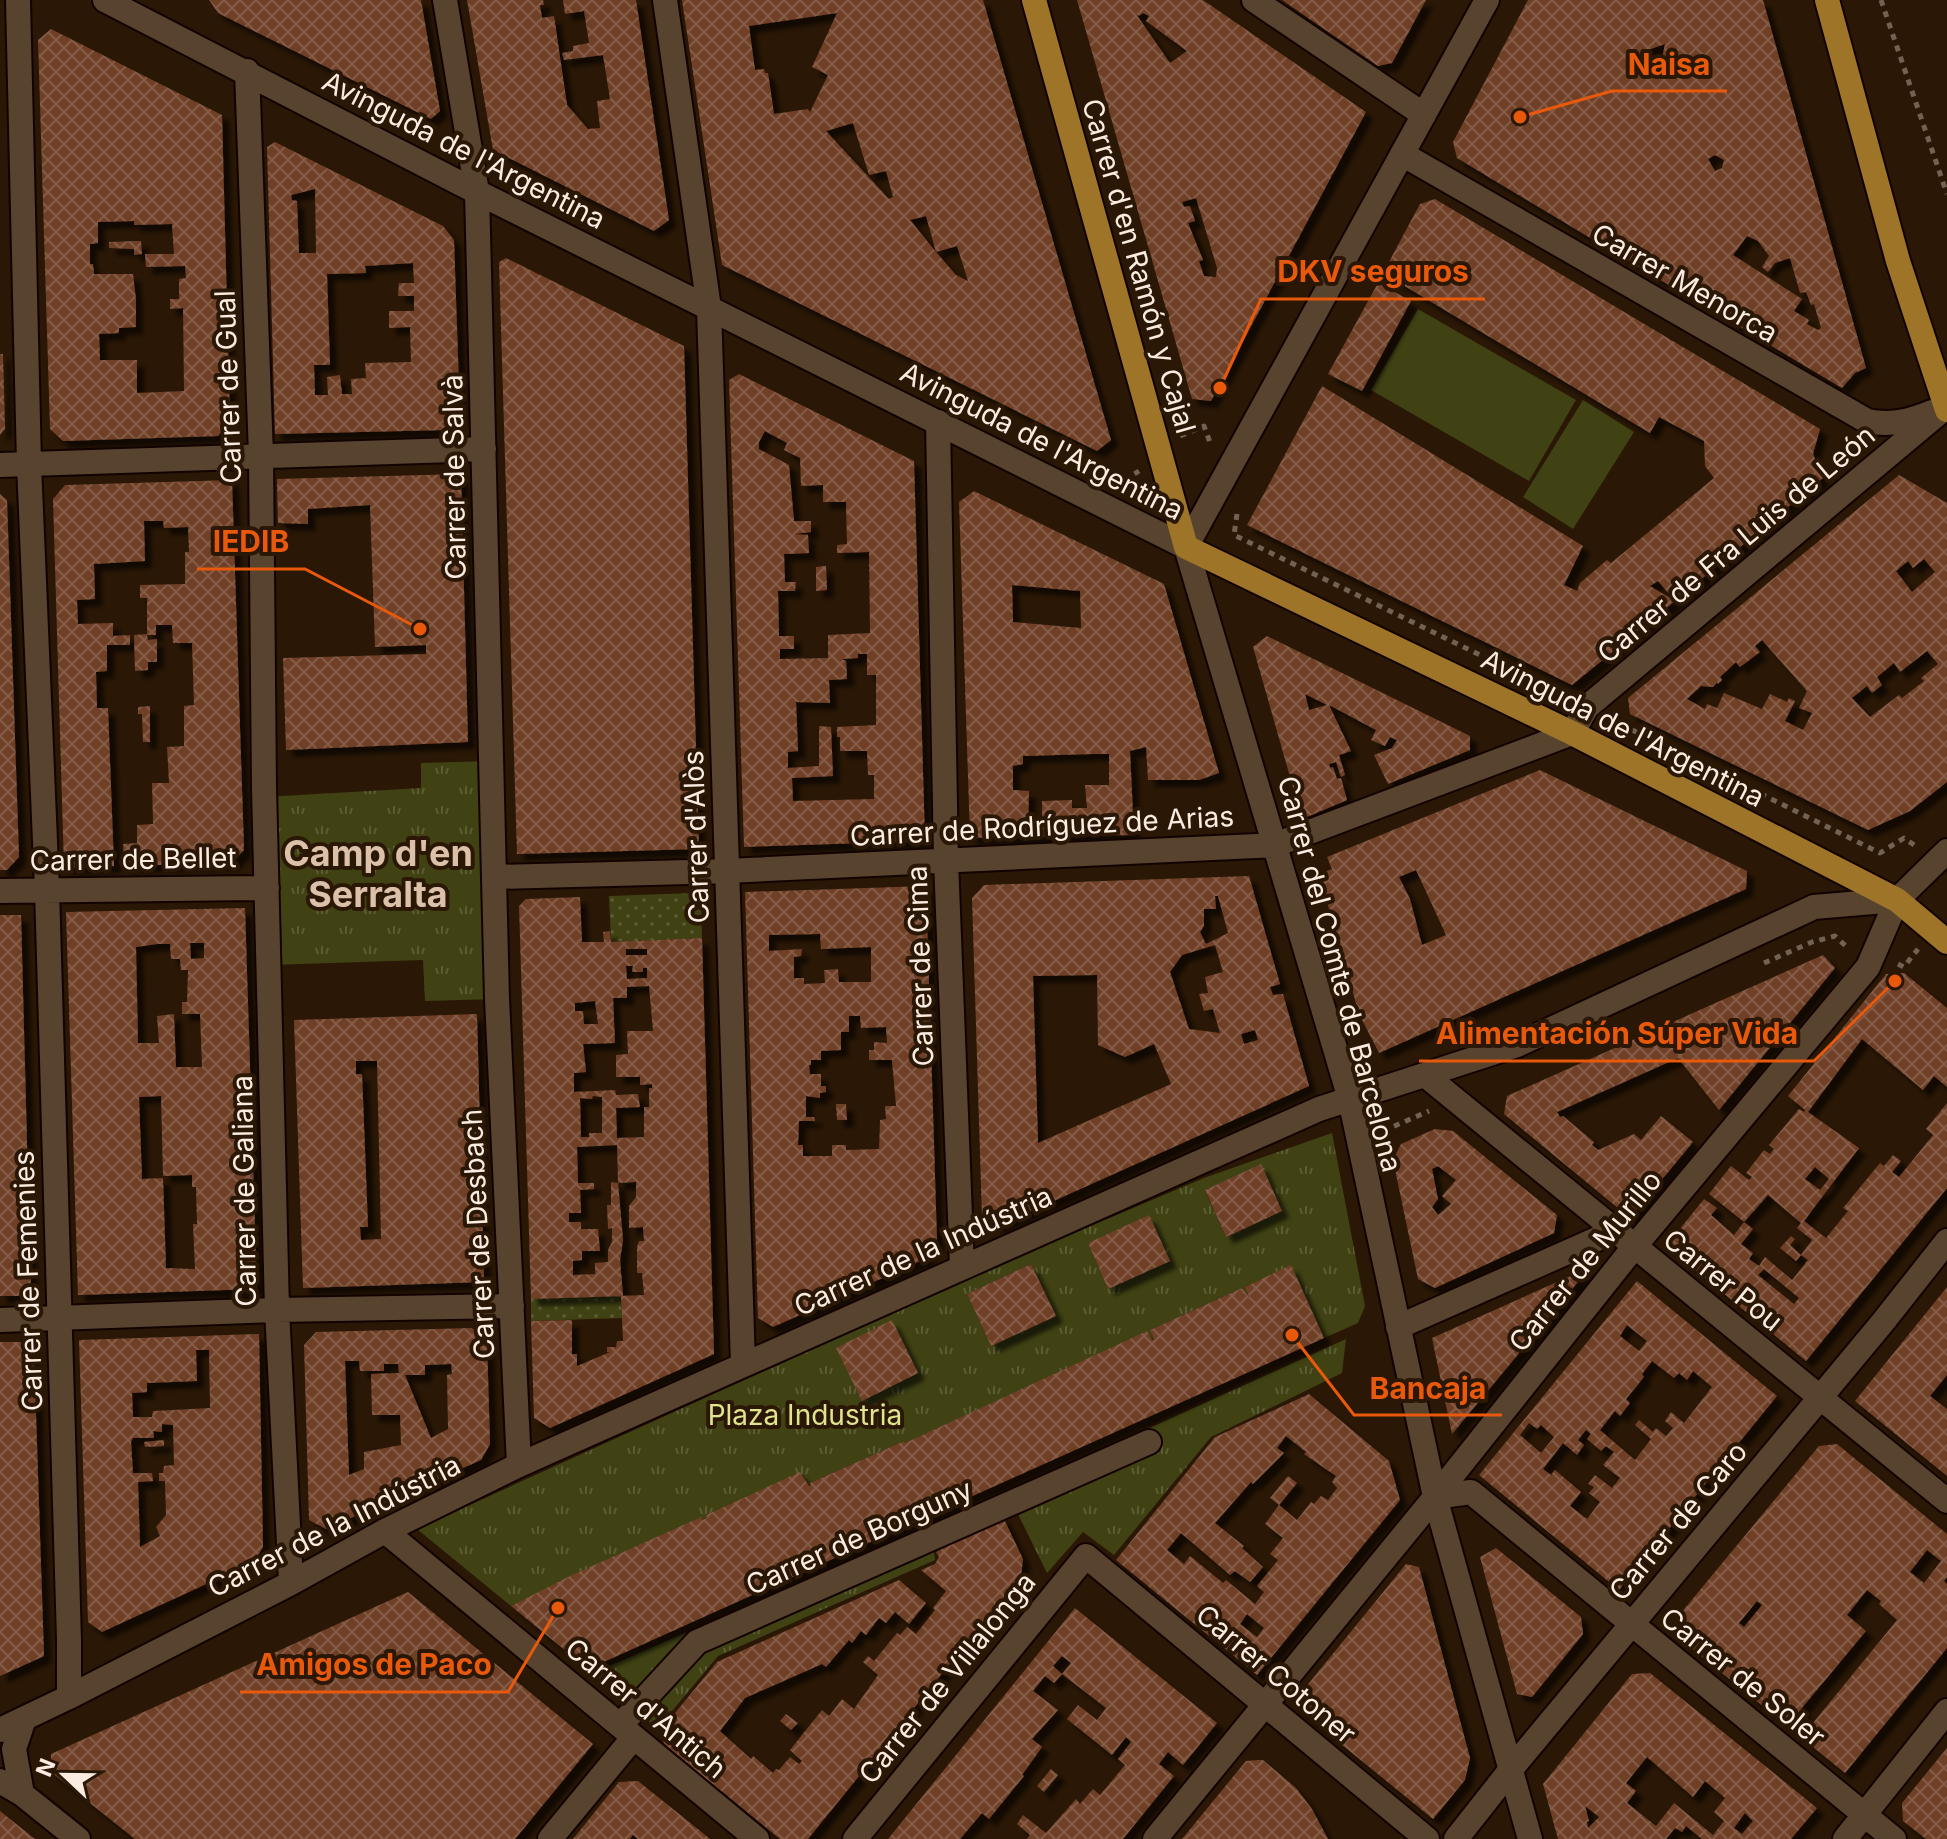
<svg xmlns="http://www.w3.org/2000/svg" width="1947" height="1839" font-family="Inter,sans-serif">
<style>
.grass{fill:url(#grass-dots)}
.park{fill:url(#park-tufts);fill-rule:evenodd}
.pitch{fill:#404213}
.building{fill:url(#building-cross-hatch);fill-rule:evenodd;filter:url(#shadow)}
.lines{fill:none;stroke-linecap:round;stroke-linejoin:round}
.minor-casing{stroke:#120300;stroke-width:28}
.major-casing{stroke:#120300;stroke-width:28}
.path{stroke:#736252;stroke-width:5;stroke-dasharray:6 6;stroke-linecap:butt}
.minor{stroke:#58432f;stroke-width:24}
.major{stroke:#9e7528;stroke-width:24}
.labels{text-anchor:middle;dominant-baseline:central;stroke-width:8;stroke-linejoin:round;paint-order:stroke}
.street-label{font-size:28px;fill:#faece0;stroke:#2a1705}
.park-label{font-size:28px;fill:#e0e48f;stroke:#2a1705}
.district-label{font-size:36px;font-weight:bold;fill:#dbc1aa;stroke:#2a1705}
.leader{fill:none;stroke:#e8590c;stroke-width:3}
.callout-dot{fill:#e8590c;stroke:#2a1705;stroke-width:3}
.callout-label{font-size:30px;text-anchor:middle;font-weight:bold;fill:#e8590c;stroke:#2a1705;stroke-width:8;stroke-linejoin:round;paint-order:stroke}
</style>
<defs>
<pattern id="grass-dots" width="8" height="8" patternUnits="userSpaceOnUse" patternTransform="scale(2)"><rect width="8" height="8" fill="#404213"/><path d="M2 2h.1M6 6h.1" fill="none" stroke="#5c5d35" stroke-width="1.8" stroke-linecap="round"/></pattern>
<pattern id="park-tufts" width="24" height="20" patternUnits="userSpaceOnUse" patternTransform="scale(2)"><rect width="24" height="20" fill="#404213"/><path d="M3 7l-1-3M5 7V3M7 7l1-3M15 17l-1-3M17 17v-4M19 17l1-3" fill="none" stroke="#5c5d35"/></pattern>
<pattern id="building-cross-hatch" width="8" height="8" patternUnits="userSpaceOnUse" patternTransform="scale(2)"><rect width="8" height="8" fill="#6f3f27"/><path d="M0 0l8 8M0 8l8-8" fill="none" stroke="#845b46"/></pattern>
<filter id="shadow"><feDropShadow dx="7" dy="7" stdDeviation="2" flood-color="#0009"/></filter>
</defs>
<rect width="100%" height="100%" fill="#2a1705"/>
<path class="grass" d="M693,893L701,900L702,938L611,942L609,896Z
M621,1296L622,1318L531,1321V1299Z"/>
<path class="park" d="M491,761L497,999L425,1001L423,960L269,965L265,797L421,788V763Z
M1332,1133L1365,1306L1358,1323L1324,1338L1290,1266L1245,1287L1249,1297L1242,1288L1150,1330L1154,1340H1152L1147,1332L905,1443L904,1441L810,1483L811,1485L809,1486L803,1475L799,1473L706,1515L707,1518L702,1520L701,1517L511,1606L417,1529L821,1345L887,1312L1204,1178ZM1261,1165L1282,1211L1226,1237L1205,1191ZM1149,1216L1169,1261L1108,1289L1088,1243ZM1031,1264L1056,1316L991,1346L967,1294ZM892,1321L918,1373L862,1401Z
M1346,1339L1342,1373L1211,1437L1114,1555L1083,1532L1047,1573L1014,1506L934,1552L935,1560L718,1656L657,1729L593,1673L1008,1492Z"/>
<path class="pitch" d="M1418,309L1576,400L1529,481L1371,390Z
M1583,400L1634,432L1573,529L1523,497Z"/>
<path class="building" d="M209,0H421L440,111L431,119L218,13Z
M467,0H543L544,5H540L542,18L554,16L567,105L588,129L600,128L597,101L610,99L603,55L564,60L562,53L573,51V46L589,43L584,11L565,14L563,0H636L669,220L654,231L493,150Z
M682,0H983L1111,440L1097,451L722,265ZM837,13L812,67L828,75L810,112L808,109L774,114L768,73H765L764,69L755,70L749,26ZM853,123L869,175L886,171L893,197L889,199L826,131ZM926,216L936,252L910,220ZM957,246L968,281L956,275L936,252Z
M1077,0H1203L1366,112L1211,401L1192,399ZM1143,13L1149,16L1146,21L1187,51L1170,63L1136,14L1139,16ZM1196,198L1217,268L1216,277L1204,276L1199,261L1203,260L1188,223L1195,221L1190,206L1184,207L1182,202Z
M1282,0H1426L1392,63L1378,66Z
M1528,0H1763L1866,368L1855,373L1842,388L1726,319L1732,310L1696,284L1687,296L1457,158L1453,142ZM1665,44L1659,73L1645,51ZM1715,155L1724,160L1722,168L1715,171L1708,159ZM1747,236L1758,241L1769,256L1762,267L1768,272L1775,263L1790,258L1800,293L1806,292L1811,305L1814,304L1821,328L1818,330L1807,324L1809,320L1794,311L1802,299L1733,255Z
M51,29L222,115L230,422L218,436L63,441L50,429L38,40ZM134,221V225L172,224L174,254H145L146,267L185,266L186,278L179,279V299H170V309L183,308L184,391L137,393V360H100L99,334L119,333V328L136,327V300L133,274H94L93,264H90V244L98,243V222Z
M275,142L443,226L454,240L460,416L447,430L275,434L267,147ZM315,189L316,253H299L297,201L292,200L291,195ZM413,263L414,283H399L398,296H414V311H389V328L410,327L411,362L365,363L366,378L351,379L352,394H342L340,375L327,377L328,395H315L314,365H330L327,274L366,273L365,266Z
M1435,199L1820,429L1813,454L1823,478L1675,601L1658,581L1650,586L1675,601L1572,685L1247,525L1322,386L1583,546L1564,585L1577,591L1580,583L1607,560L1611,563L1714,478L1705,466L1704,441L1659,417L1650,433L1383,273L1420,204Z
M134,241H141L142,254L134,255V249L109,248V242Z
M506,258L684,346L699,849L517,854L499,262Z
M1378,283L1411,301L1362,391L1328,374Z
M0,354H3L5,429L0,435Z
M739,374L914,461L925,841L744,847L729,380ZM765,431L787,443L784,450L800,458L801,486L823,485V502H846L847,544L837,545V553L869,552L870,633L828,635V658L780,659V649H794V636H779L778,591H795L796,582H785L784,554L809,553L808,535L794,534L811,532V521H794L789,465L759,449V442ZM858,654H867V675H876V725L837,727V737H840V751H867L868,775H874V799L793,801L792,778L833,776L831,727L819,726V766L788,768V752L798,751L796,702L830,703L829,680L847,679L846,661L842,659L858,658Z
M461,474L468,742L286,750L283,658L426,654V645L375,647L370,505L308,509V524L278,523L277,479Z
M1899,475L1947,503V782L1910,811L1868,830L1630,714L1628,698ZM1924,559L1935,572L1912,592L1896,571L1908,561L1913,568ZM1762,640L1807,691L1799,708L1812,713L1803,730L1785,721L1795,701L1789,698L1787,702L1770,694L1762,709L1724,693L1717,708L1707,704L1705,709L1687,699L1701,686L1713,687L1717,682L1718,684L1722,680L1720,677L1736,662L1740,667L1760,652L1755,646ZM1927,651L1938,664L1921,678L1924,681L1902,698L1899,695L1870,717L1852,698L1867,686L1872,693L1882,685L1877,677L1894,663L1900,672Z
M232,480L244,850L232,863L124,866L123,844L137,843V825L153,824L152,783H169L167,747L184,746V706L194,705L192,643H173L172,625H156V635H147L148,640L157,639V662H148V670L135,671L134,635L147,634V598H140V585L185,584V552H189L188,527L164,528L163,521H144L145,561L94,564L95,599L77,600L78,624L113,623V636L130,635V645H107V671L96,672L97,708H108L114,866L64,868L53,499L65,485Z
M974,491L1164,584L1219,773L1199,780H1148L1146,747L1130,751L1134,835L970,838L959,502ZM1012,585L1080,591L1081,628L1013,622ZM1092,754H1109V785H1085L1087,808H1072V800L1042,801V824H1028L1029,791L1013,790V766L1023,764V756Z
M0,494L7,500L19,857L7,870H0Z
M826,566L827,590L816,591V567Z
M1267,636L1470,736V750L1388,784L1374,755L1392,748L1397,740L1390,737L1385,746L1371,740L1376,730L1329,705L1351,751L1339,755L1345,775L1341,777L1336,762L1329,764L1330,768L1333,767L1337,779L1341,778L1347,800L1302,819L1253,647ZM1305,694L1327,705L1309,710Z
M150,706V742H143L142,714H138V707Z
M1540,770L1747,871L1746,889L1379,1053L1359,1014L1319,874L1332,869L1327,857ZM1416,870L1446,935L1422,945L1410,899L1399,877Z
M1249,876L1280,984L1270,987L1273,995L1283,994L1309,1086L998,1226L982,1218L972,898L984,885ZM1215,896H1218L1228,933L1206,944L1200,932L1204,926V909H1216ZM1215,945L1223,972L1205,977L1208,993L1199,994L1204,1011L1213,1009L1220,1033L1189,1029L1170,972L1182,955ZM1097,975L1098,1045L1125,1057L1154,1044L1171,1084L1038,1143L1033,976ZM1255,1030L1258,1040L1244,1044L1241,1034Z
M926,886L937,1241L927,1258L773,1327L758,1318L745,892ZM820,934L821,949L871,947V982H839L838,969L824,970L825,983L804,984V978H794V957L801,956L802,949L769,951V935ZM849,1016H860L861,1028L886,1027L887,1043L874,1042V1050H869V1060H892L896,1106H885L886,1119L880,1120L879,1149L846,1150V1145H832V1156H803V1145H798L799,1121H815L814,1117H806V1096L820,1098V1093L826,1092V1086H821V1074H810L809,1065H811V1060H821V1051L841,1050V1032H849Z
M580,897L582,942H604L603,932L610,931L611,942L702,938L714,1354L550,1428L534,1418L531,1321L572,1320V1354H577V1366L610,1352H607V1347H616L617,1341H623L621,1296L644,1295L642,1273H637V1247L639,1241H644L643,1227L629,1228V1206L636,1197V1182L618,1183L623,1240L620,1260L623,1296L531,1299L519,906L526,899ZM626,949H647V955H626ZM626,966H633L632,972H643V968H647V978L627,979ZM649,986L653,1031H627L628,1054L616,1055V1077H640V1085L652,1084V1088H649V1107H644V1137L617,1138L616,1108L640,1107L638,1094L616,1095L615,1090L574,1092V1073L586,1072L583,1044L615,1043L613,998H627V987ZM595,1001L598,1024H584L583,1011H575V1003ZM593,1096L602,1097V1133H589V1137H581L580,1098L592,1099ZM617,1145L618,1183L611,1182V1205H607L608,1229L612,1228V1242L608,1250V1262L595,1263V1274L573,1275V1261L582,1260V1251H600L598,1229H581V1222H569V1213H581L580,1190L594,1189V1183H578L577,1147Z
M245,908L257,1289L78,1295L66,912ZM190,943H204V958L191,959ZM157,944H170L171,959H180L181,970H188L187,1002H182V1014H200L202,1067H176L174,1014L157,1016L159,1043H138L136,947ZM161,1096L163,1176L192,1175V1187H196L197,1224H193L195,1269L166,1268L163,1178L142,1179L139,1097Z
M0,915H21L31,1296H0Z
M1823,955L1835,968L1719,1110L1678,1058L1557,1112L1560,1117L1563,1116L1594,1142L1592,1145L1598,1150L1634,1134L1641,1140L1661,1116L1693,1142L1630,1218L1504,1114L1507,1096Z
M1904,973L1947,1008V1087L1934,1076L1923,1090L1862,1039L1808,1112L1859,1148L1804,1221L1826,1238L1848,1211L1843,1208L1880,1163L1884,1166L1893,1155L1901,1161L1892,1172L1899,1177L1933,1135L1926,1129L1947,1103V1188L1806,1361L1666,1246L1704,1199L1717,1208L1711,1215L1734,1235L1744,1222L1753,1229L1741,1244L1753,1253L1749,1259L1759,1266L1765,1257L1792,1280L1808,1260L1801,1255L1812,1240L1797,1228L1801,1223L1768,1195L1744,1222L1709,1194L1731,1166L1749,1180L1752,1177L1746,1173L1764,1150L1770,1154L1774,1149L1769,1145L1799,1109L1804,1112L1805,1110L1788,1096L1886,974ZM1815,1167L1829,1179L1820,1190L1805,1179ZM1764,1269L1799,1298L1794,1304L1758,1275Z
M477,1014L484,1282L303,1288L294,1020ZM356,1061H377L381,1239L361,1240L360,1227H368L365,1150L362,1074H356Z
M836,1104H846L847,1120H837Z
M1435,1129L1453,1131L1557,1215L1554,1233L1435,1288L1418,1279L1393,1160L1401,1144ZM1438,1166L1456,1180L1442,1196L1451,1204L1438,1215L1432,1207L1438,1199L1432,1169Z
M1261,1164L1282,1211L1226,1237L1205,1190Z
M1149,1215L1170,1261L1108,1289L1088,1243Z
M1791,1236L1795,1239L1790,1245L1801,1255L1796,1261L1780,1248Z
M1031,1264L1056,1316L991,1346L967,1294Z
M1291,1265L1324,1338L588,1669L511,1606L570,1576L701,1517L702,1520L707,1518L706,1515L800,1472L809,1486L811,1485L810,1483L904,1441L905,1443L1147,1331L1152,1340H1154L1150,1330L1242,1288L1249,1297L1245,1287Z
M1586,1269L1587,1271L1452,1434L1432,1338Z
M1637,1281L1777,1396L1619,1590L1479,1475ZM1627,1325L1647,1341L1639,1351L1620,1336ZM1652,1361L1674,1378L1679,1373L1687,1380L1693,1371L1712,1387L1684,1423L1671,1412L1665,1421L1673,1428L1666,1436L1656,1428L1653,1432L1639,1420L1635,1425L1651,1439L1635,1460L1600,1430L1615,1411L1620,1416L1630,1403L1626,1399L1644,1377L1642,1374ZM1529,1423L1537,1429L1541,1425L1554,1437L1541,1453L1520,1435ZM1586,1430L1591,1434L1587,1439L1601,1451L1606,1446L1614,1452L1603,1465L1620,1478L1612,1488L1595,1475L1588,1484L1594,1487L1589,1493L1600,1502L1587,1519L1570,1506L1581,1492L1555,1470L1551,1475L1543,1469L1563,1443L1577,1455L1584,1445L1578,1440Z
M1947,1287V1375L1930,1396L1947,1409V1476L1855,1401Z
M892,1320L918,1373L862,1401L836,1348Z
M472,1328L479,1334V1338L487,1340L490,1444L481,1460L326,1529L309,1520L304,1345L316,1332ZM345,1361H359L360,1371H384V1364H398L399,1373L371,1374L372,1415H400L401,1445L364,1452V1469L349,1475ZM451,1364L452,1374L447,1375L448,1429L431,1438L405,1375H425V1365Z
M259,1334L263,1547L254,1562L102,1632L88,1622L79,1340ZM196,1350H209L210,1408L153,1411L152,1417H133L132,1393L147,1392V1383L197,1381ZM162,1424L173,1425L174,1465L164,1466L163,1473H159V1481H165L166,1515L156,1527L160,1536L140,1547L138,1482L153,1481L152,1473H133L131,1442L133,1438H154L153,1431L162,1432Z
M0,1342H21L34,1354L44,1656L0,1676Z
M1309,1394L1389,1461L1400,1500L1257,1675L1116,1560L1215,1437ZM1286,1436L1306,1452L1304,1454L1336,1476L1332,1482L1337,1488L1328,1500L1321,1496L1314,1504L1311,1502L1297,1520L1279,1505L1265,1524L1283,1538L1270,1554L1278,1560L1257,1586L1264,1592L1255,1604L1226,1580L1223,1583L1190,1556L1184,1564L1167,1550L1181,1533L1230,1575L1235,1571L1250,1582L1263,1567L1242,1548L1244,1546L1215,1523L1251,1482L1253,1484L1284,1453L1277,1448ZM1247,1614L1264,1628L1257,1637L1240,1624Z
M164,1440V1446L145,1447L144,1442Z
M1837,1444L1947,1534V1577L1944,1581L1947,1584V1648L1845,1773L1679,1638L1676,1619L1819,1446ZM1927,1550L1941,1561L1924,1583L1910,1572ZM1867,1590L1881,1601L1879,1604L1897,1620L1813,1723L1805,1717L1806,1714L1801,1709L1866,1631L1847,1615ZM1757,1601L1762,1605L1744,1627L1739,1623Z
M1288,1476L1297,1483L1279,1505L1270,1498Z
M1002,1515L1023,1559L1021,1576L808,1839H780L664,1744L661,1730L717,1662L899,1580L926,1603L909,1624L895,1612L886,1623L879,1618L866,1635L861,1631L852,1643L849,1640L826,1667L822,1664L745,1698L720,1731L751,1759L753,1756L773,1773L776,1769L779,1770L790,1757L799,1764L802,1761L790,1750L822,1710L829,1716L842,1699L854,1709L878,1675L863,1662L868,1656L874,1661L897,1633L900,1635L907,1627L916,1634L935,1610L933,1608L946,1591L921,1570L935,1564L939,1557L936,1552Z
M1496,1548L1581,1617L1583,1634L1532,1697L1517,1694L1480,1557Z
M1406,1564L1419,1567L1470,1758L1465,1780L1433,1819L1292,1704Z
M408,1592L593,1744L515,1839H135L51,1772V1754Z
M1075,1608L1217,1723L1183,1765L1168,1752L1159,1764L1174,1776L1123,1839H1027L1030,1835L1017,1824L1023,1815L1046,1833L1076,1799L1080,1804L1093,1789L1100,1795L1125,1765L1118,1759L1131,1742L1126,1737L1112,1755L1067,1719L1078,1705L1097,1720L1106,1708L1062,1674L1071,1663L1062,1656L1053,1666L1062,1674L1054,1683L1045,1676L1033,1691L1058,1710L1032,1739L1042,1747L1022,1775L1024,1776L989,1819L982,1813L960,1839H888Z
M1650,1673L1817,1808L1791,1839H1702L1686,1826L1682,1832L1675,1828L1666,1839H1558L1543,1784L1632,1674ZM1647,1757L1693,1797L1705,1781L1725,1798L1714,1812L1724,1821L1713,1835L1674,1803L1656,1826L1627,1803L1636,1791L1626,1783ZM1585,1806L1599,1817L1588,1828L1587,1822L1589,1821ZM1745,1813L1753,1821L1742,1834L1734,1828Z
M786,1714L798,1723L791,1730L780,1721Z
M1947,1748V1839H1926L1903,1821L1902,1803Z
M1258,1760H1263L1296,1788L1312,1809L1328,1839H1182L1246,1761Z
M1051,1769L1058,1775L1044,1792L1037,1786Z
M638,1781L704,1834L710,1839H638L633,1835L630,1839H573L619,1782Z
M0,1811L35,1839H0Z"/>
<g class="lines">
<defs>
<path id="minor" d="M18,0L29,464L47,889L69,1640V1697
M105,0L477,192L1186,547
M445,0L477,192L497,999L519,1465
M665,0L709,308L743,1364
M1254,0L1424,115
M247,71L261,455L264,788L277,1310L291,1583
M1402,154L1867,421C1890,426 1910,421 1932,412
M938,422L946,861L962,1267
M0,465L484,449
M1186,547L1350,1099L1435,1497L1530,1839
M1186,547L1487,0
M494,877L727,871L1275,845L1572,733L1587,707L1946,407
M0,891L267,888
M1425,1075L1947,1501
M0,1320L277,1310L512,1306
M1398,1327L1615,1231
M1435,1497L1471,1492L1894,1839
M385,1531L757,1839
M622,1727L626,1719L697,1642L1149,1442
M0,1730L69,1697L291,1583L385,1531L519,1465L1319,1109L1517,1045L1814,907L1897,900
M0,1781L22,1794L78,1839
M22,1794L14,1749L24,1719
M550,1839L634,1737
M855,1839L1086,1556L1427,1839
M1155,1839L1435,1497L1634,1247L1868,967L1897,900L1947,851
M1456,1839L1512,1768L1883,1322L1947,1241
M1845,1839L1947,1711"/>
<path id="major" d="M1034,0L1186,547L1572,733L1897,900L1947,942
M1827,0L1898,261L1947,410"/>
</defs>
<use href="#minor" class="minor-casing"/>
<use href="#major" class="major-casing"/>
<path class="path" d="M1881,0L1947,194
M1180,436L1204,426L1211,445
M1092,466L1123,481L1139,471
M1237,514L1234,535L1562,695
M1610,719L1880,853L1904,838L1917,847
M1764,963L1812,942L1835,936L1848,948
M1898,964L1904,967L1918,949
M1383,1131L1429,1111"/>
<use href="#minor" class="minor"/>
<use href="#major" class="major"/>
</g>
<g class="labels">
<g class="street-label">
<text transform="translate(464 150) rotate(27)">Avinguda de l'Argentina</text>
<text transform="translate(1139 266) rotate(74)">Carrer d'en Ramón y Cajal</text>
<text transform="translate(1685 283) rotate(30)">Carrer Menorca</text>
<text transform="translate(228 387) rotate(-92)">Carrer de Gual</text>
<text transform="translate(1042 441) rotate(27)">Avinguda de l'Argentina</text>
<text transform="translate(454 477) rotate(-91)">Carrer de Salvà</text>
<text transform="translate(1736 544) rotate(-40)">Carrer de Fra Luis de León</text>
<text transform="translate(1623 728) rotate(27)">Avinguda de l'Argentina</text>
<text transform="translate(1042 826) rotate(-3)">Carrer de Rodríguez de Arias</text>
<text transform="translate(696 837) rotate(-92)">Carrer d'Alòs</text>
<text transform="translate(133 859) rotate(-1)">Carrer de Bellet</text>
<text transform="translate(920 966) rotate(-92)">Carrer de Cima</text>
<text transform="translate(1340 974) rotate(75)">Carrer del Comte de Barcelona</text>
<text transform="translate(244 1191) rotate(-91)">Carrer de Galiana</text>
<text transform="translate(478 1234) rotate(-93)">Carrer de Desbach</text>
<text transform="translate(923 1251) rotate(-24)">Carrer de la Indústria</text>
<text transform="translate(1585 1261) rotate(-51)">Carrer de Murillo</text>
<text transform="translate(1723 1280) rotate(39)">Carrer Pou</text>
<text transform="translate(28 1281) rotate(-92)">Carrer de Femenies</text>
<text transform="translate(1678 1521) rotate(-50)">Carrer de Caro</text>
<text transform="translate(334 1526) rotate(-27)">Carrer de la Indústria</text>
<text transform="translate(859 1537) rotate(-24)">Carrer de Borguny</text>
<text transform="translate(1276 1674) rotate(40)">Carrer Cotoner</text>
<text transform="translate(1743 1677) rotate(39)">Carrer de Soler</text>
<text transform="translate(947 1678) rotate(-51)">Carrer de Villalonga</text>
<text transform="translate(646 1708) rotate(40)">Carrer d'Antich</text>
</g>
<g class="park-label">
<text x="805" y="1415">Plaza Industria</text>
</g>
<g class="district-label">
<text x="378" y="853">Camp d'en<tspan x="378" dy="41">Serralta</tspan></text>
</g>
</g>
<path class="leader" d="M1520 117L1612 91H1727M1220 388L1261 299H1485M420 629L305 569H197M1895 981L1814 1061H1419M1292 1335L1354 1415H1502M558 1608L508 1692H240"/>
<g class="callout-dot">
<circle cx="1520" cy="117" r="8"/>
<circle cx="1220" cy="388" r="8"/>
<circle cx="420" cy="629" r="8"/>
<circle cx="1895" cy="981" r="8"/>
<circle cx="1292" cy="1335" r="8"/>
<circle cx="558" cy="1608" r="8"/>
</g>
<g class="callout-label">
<text x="1669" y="75">Naisa</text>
<text x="1373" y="282">DKV seguros</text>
<text x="251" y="552">IEDIB</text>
<text x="1617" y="1044">Alimentación Súper Vida</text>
<text x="1428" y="1399">Bancaja</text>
<text x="374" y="1675">Amigos de Paco</text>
</g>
<g transform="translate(64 1775) rotate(292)" stroke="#2a1705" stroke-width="6" paint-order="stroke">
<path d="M0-6L14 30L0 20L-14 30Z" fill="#faece0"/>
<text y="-12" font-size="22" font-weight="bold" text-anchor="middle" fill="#faece0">N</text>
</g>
</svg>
